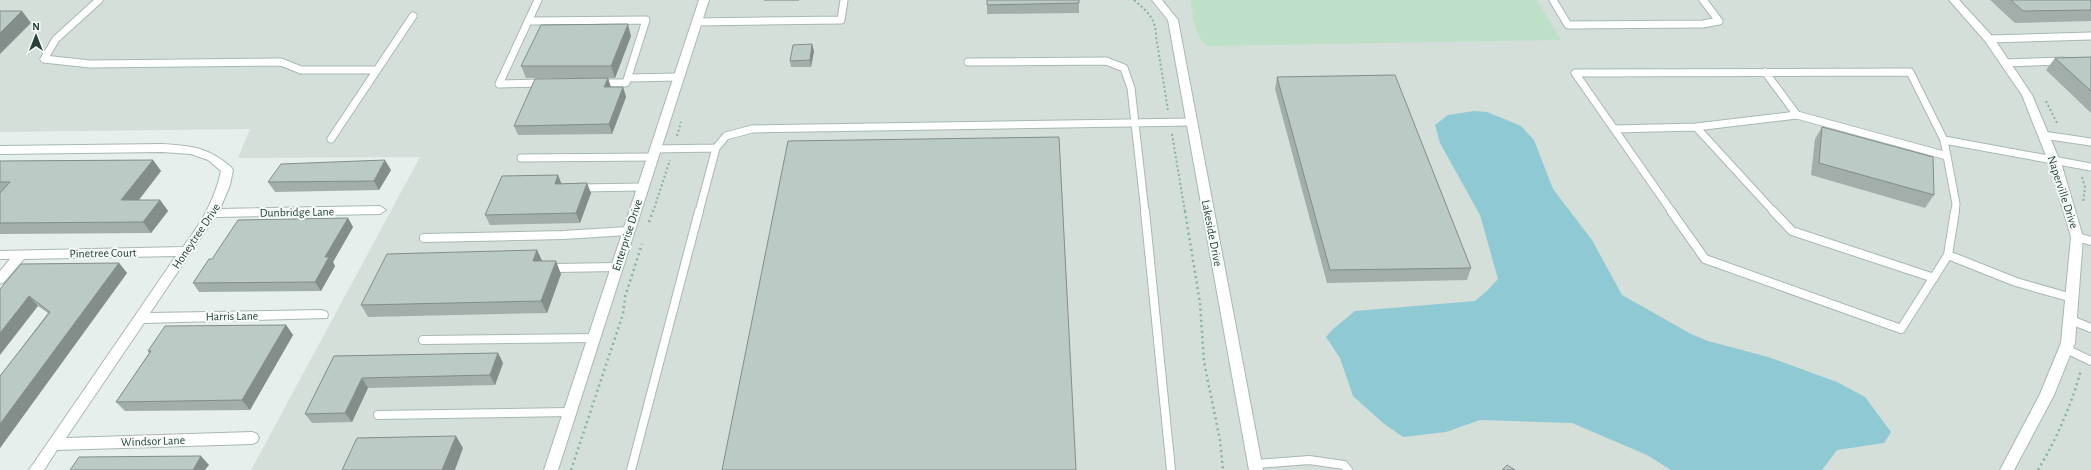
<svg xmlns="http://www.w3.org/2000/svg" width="2091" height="470" font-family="'Alegreya Sans',sans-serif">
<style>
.built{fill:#d4dfda}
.green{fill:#bfe0c8}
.water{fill:#8ec9d4}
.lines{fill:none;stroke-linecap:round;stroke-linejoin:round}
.service-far1-casing{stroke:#a8b8b2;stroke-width:9}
.service-casing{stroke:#a8b8b2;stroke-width:10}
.minor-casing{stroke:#a8b8b2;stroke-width:2}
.path-far1{stroke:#86b3a5;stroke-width:2;stroke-dasharray:2 2.5;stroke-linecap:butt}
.path{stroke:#86b3a5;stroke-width:2.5;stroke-dasharray:2 3.5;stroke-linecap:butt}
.service-far1{stroke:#fff;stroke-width:7}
.service{stroke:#fff;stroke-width:8}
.minor{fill:#fff;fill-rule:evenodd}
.wall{fill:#a1aea9}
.shaded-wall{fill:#838d89}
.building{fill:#bbcac4;stroke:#838d89}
.labels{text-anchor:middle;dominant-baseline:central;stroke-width:4;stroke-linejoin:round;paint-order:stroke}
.street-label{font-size:12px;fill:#24423a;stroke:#f7fbf9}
</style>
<rect width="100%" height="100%" fill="#e6efeb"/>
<path class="built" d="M0,0H2091V470H251L420,157L238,158L250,129L0,132Z"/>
<path class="green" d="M1191,0H1537L1561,40L1208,46C1195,40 1192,13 1191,0Z"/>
<path class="water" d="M1474,111L1487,112L1514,123L1521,126L1534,140L1553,189L1592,240L1622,295L1691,334L1708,341L1768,357L1837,382L1865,397L1891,432L1884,443L1837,450L1822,470H1671L1647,455L1572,423L1480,420L1446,432L1403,437L1383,423L1353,396L1340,358L1326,337L1333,329L1355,311L1475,301L1487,291L1498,279L1480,215L1440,143L1435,125L1448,115Z"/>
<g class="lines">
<defs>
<path id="service-far1" d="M99,0L56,39L44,59L90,64L281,62L301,70H377L413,16
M538,0L499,84L543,83
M1553,0L1568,25L1703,24L1719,21L1703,0
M528,21L646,20L626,83H599
M696,22L841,20L844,0
M1989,39L2091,36
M968,62L1106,61L1124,68L1131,88L1145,212
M2005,63L2063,61
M1765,72L1797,115
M628,78L678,77
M1614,129L1696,127
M2043,135L2091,142
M331,139L377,70
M655,149L716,148L726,136L752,129L1191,122
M521,158L652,157
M579,188L642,187
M699,212L716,148
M1672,212L1575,73L1910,72L1944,140
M1774,212L1696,127L1797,115L1947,156
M1955,212L1956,204L1944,140L2091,167"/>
<path id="service" d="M1145,211L1171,470
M1671,211L1705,259L1901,329L1948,255
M1773,211L1792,231L1934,278
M1955,211L1948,255L2016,282L2072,298
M2077,237L2091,241
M424,238L563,235L628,231
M556,268L616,267
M2071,320L2091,328
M423,340L594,338
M2066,349L2091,361
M378,415L570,412
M1255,464L1309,460L1344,465L1348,470
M631,470L699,211"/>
<path id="minor" d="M699,0H709L558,470H544Z
M1152,0H1162L1178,20L1263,470H1249L1168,20Z
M1949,0H1959L1993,37L2032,95L2062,166L2083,237L2075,343L2054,395L2014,470H2000L2040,394L2061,343L2071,237L2050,166L2022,95L1985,41Z
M162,144C193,146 207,147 231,167L233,170L230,185L220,209L380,206L386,210L380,214L215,217L150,313L322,310L327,312L328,315L327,318L144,323L66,438L252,432L257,434L259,438L257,442L252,444L57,450L44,470H29L176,256L24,259L4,282L0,284V271L10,259H0V251L183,247C201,223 215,200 221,171L208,160L191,154L162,152L0,154V146Z"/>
</defs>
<use href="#service-far1" class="service-far1-casing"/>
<use href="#service" class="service-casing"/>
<use href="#minor" class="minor-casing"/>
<path class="path-far1" d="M1134,0C1147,11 1156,19 1156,36L1168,110
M2046,101L2058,125
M1172,134L1185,212
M677,136L681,122
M2082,177L2085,187L2083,202
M653,212L670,160"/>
<path class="path" d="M1185,211L1200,303L1204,362L1220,440L1223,470
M649,222L653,211
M571,470L623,314L625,297L642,244
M2038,470C2057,438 2071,406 2081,370"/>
<use href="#service-far1" class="service-far1"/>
<use href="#service" class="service"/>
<use href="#minor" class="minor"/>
</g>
<path class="wall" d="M764,0H799V1H764Z
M987,0L1079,3V13L987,14Z
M1990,0H2091V21L2015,23Z
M631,36L615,78H526L521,66Z
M812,44L814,51L811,67H791L790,61Z
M2091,57V113L2046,70L2055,58Z
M1277,77L1471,268L1467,280L1327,283L1275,89Z
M608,78L611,87H623L626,97L612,134L518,135L514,126Z
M1822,127L1934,195L1925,208L1811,175L1815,139Z
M153,160L161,171L139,200H160L168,211L151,233L0,234V161Z
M391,170L379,190L275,192L268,182Z
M558,175L561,184L591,193L580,223L490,225L485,215Z
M348,218L353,227L333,262L335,266L321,291L199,292L193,283L212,259Z
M537,250L542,261L561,274L547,313L368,317L361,305Z
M119,263L127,273L0,448V376L48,313L38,306L0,289Z
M286,325L293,335L250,410L125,411L116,402L149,353L148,351Z
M498,353L503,363L495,385L368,388L352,422L312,423L305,414L334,356Z"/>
<path class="shaded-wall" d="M22,11L31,23L0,54V33Z
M628,24L631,36L615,78L611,66Z
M812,44L814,51L811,67L810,60Z
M608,78L611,88L604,87Z
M623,87L626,97L612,134L609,124Z
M153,160L161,171L130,211L121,200Z
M385,160L391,170L379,190L374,181Z
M558,175L562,185L555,184Z
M587,183L591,193L580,223L576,213Z
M160,200L168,211L151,233L143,222Z
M348,218L353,227L333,262L335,266L321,291L315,282L325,257Z
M537,250L543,263L533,261Z
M556,261L561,274L547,313L541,301Z
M119,263L127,273L0,448V424Z
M29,296L38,306L0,355V333Z
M286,325L293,335L250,410L242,400Z
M498,353L503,363L495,385L490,375Z
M362,378L368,388L352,422L345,413Z
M456,436L463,448L455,470H442Z
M201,456L209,465L205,470H193Z"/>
<path class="building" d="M987,0H1079V3L987,5Z
M2011,0H2091V10L2023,11Z
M0,11H22L0,33Z
M628,24L611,66H521L541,25Z
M812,44L810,60L790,61L793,45Z
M2091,57V91L2055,58Z
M1395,75L1471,268L1330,270L1277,77Z
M608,78L604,87H623L609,124L514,126L535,79Z
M1822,127L1933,157L1934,195L1819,163Z
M1059,137L1076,470H722L788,141Z
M153,160L121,200H160L143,222L0,223V193L10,182H0V161Z
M385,160L374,181L268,182L281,164Z
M558,175L555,184L587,183L576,213L485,215L502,176Z
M348,218L325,257H329L315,282L193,283L209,259H212L238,220Z
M537,250L533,261H556L541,301L361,305L387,254Z
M119,263L0,424V376L50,312L29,296L0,333V289L21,264Z
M286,325L242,400L116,402L151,351H148L165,326Z
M498,353L490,375L362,378L345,413L305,414L334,356Z
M456,436L442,470H342L357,438Z
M201,456L193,470H70L79,457Z
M1507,465L1515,470H1502Z"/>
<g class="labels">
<g class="street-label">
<text transform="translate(2063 192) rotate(72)">Naperville Drive</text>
<text transform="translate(297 212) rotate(-1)">Dunbridge Lane</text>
<text transform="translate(1212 233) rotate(79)">Lakeside Drive</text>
<text transform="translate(627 235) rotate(-72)">Enterprise Drive</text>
<text transform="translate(196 236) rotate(-56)">Honeytree Drive</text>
<text transform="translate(103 253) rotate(-1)">Pinetree Court</text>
<text transform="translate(232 316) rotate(-1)">Harris Lane</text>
<text transform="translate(153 441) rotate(-2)">Windsor Lane</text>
</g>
</g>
<g transform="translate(36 36)" stroke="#f7fbf9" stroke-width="3" paint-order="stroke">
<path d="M0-3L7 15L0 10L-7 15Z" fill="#24423a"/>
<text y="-6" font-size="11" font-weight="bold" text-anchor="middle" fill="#24423a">N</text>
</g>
</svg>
